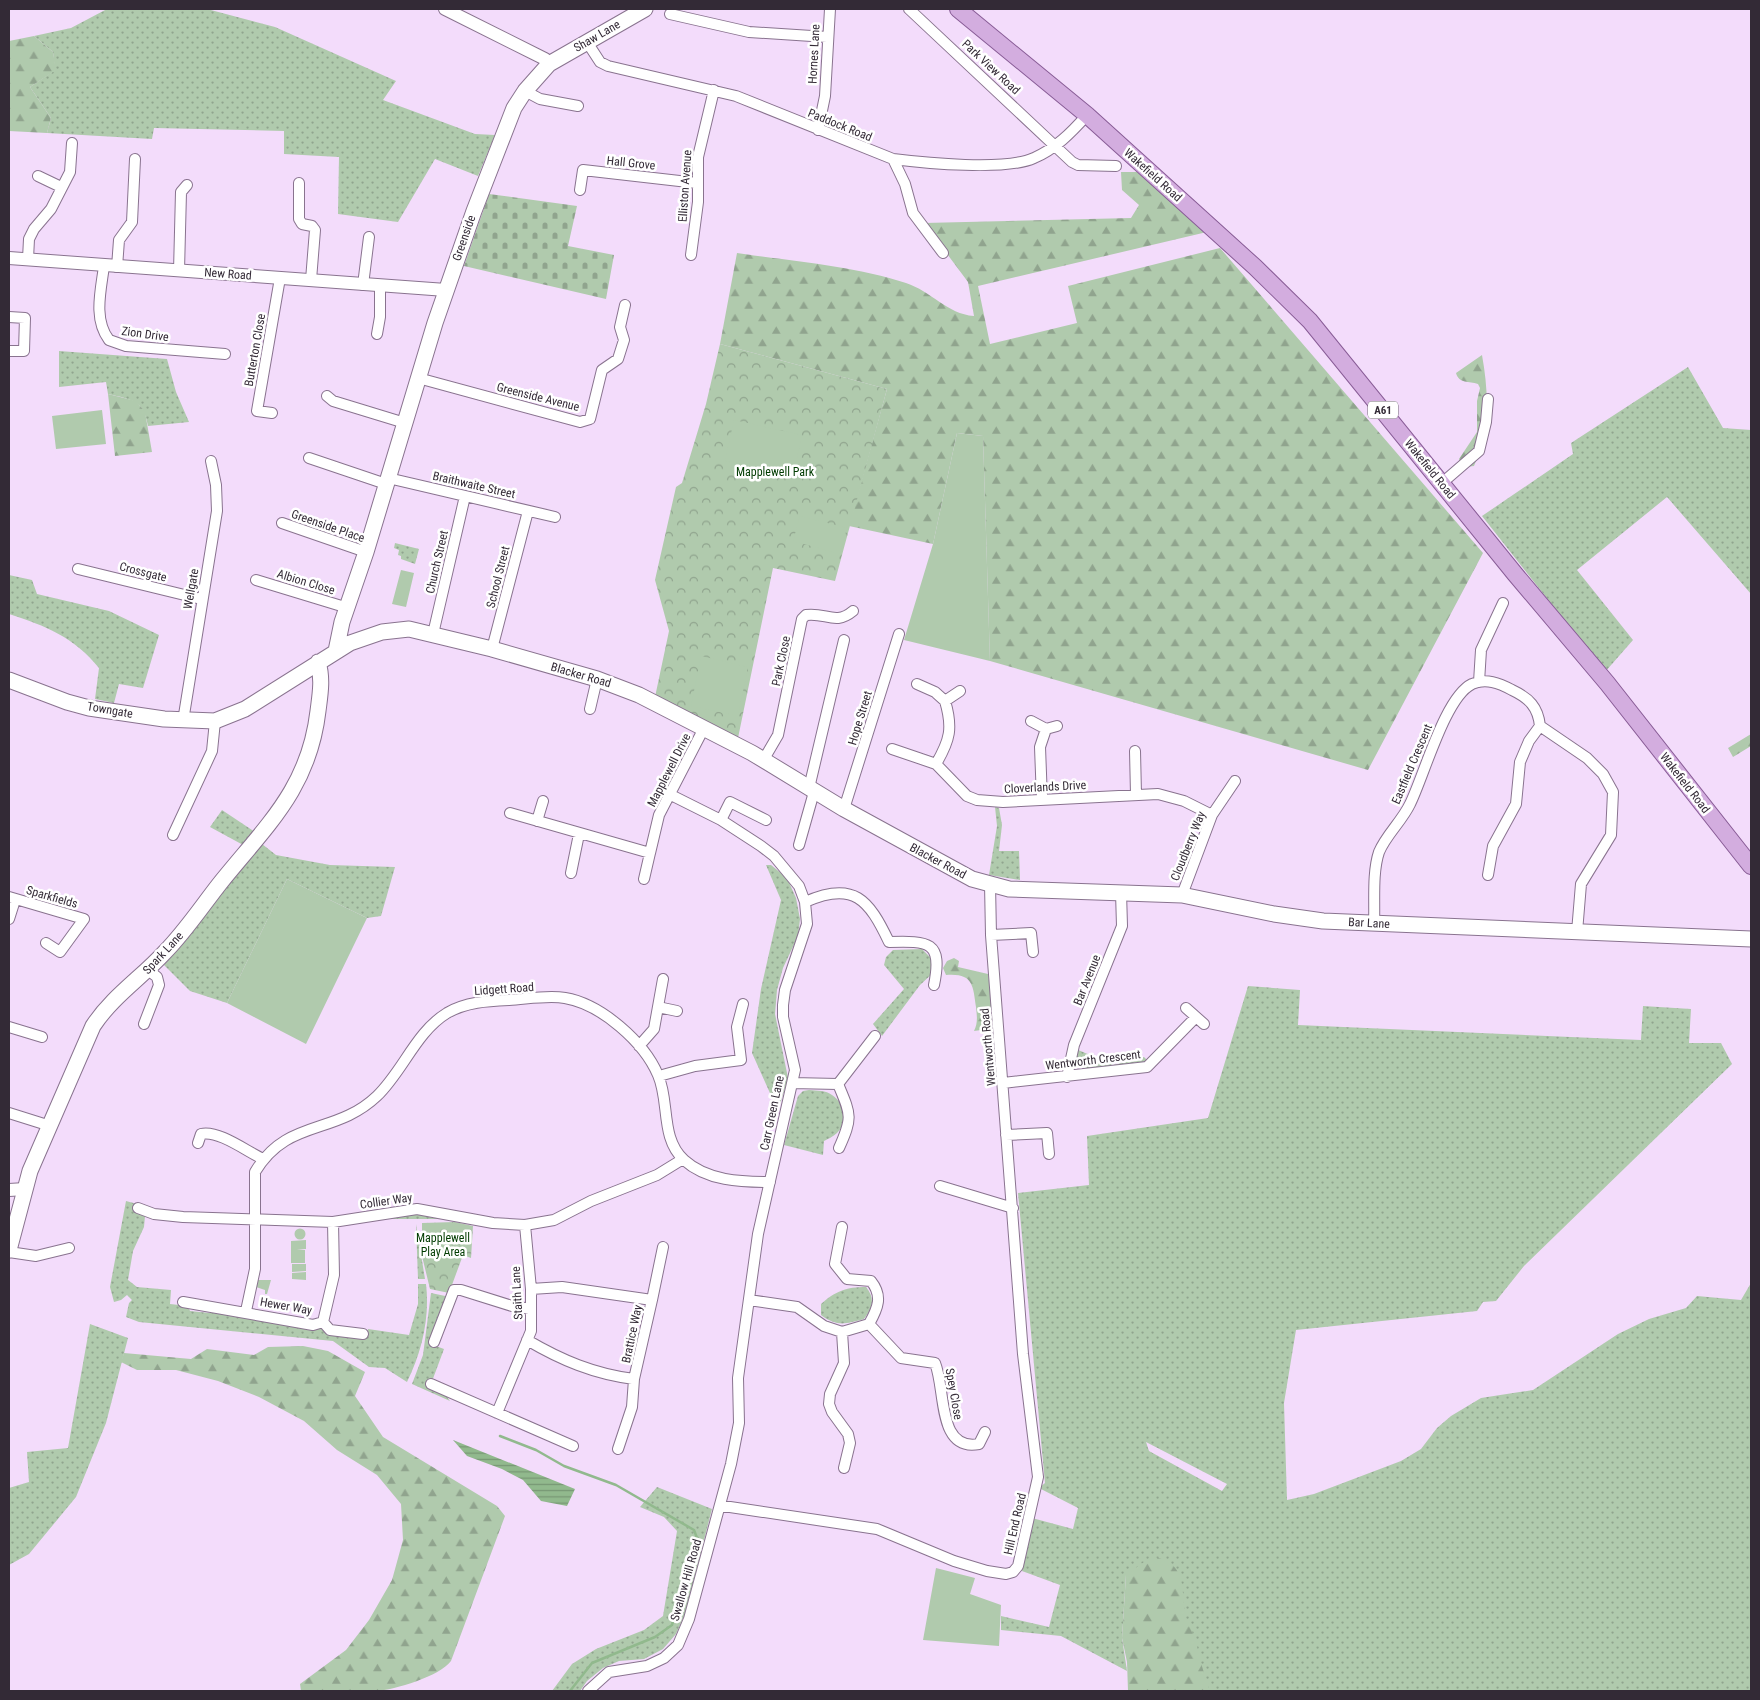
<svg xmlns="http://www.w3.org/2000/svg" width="1760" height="1700" font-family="'Roboto Condensed',sans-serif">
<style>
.grass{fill:url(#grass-dots);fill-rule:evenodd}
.forest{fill:url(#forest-firs)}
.cemetery{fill:url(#cemetery-stones)}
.park{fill:url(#park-crowns)}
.garden{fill:#b0caad}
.water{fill:url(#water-rules)}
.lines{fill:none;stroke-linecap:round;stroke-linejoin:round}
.stream{stroke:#91b98d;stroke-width:2.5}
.minor-casing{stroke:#89738f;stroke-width:12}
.tertiary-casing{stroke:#89738f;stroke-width:14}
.secondary-casing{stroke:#89738f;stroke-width:17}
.primary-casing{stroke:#885c96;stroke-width:18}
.minor{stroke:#fff;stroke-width:10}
.tertiary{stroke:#fff;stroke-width:12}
.secondary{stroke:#fff;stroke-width:15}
.primary{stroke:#d3addf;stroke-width:16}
.labels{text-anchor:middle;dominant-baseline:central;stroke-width:5;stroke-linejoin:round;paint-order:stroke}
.shield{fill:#fff;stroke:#706a72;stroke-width:1}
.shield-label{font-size:11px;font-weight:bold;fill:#332a36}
.street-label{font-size:12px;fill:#332a36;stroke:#fff}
.park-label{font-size:12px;fill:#003b00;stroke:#fff}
</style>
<defs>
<pattern id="grass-dots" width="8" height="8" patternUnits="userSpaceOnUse" patternTransform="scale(1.25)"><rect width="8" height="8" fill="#b0caad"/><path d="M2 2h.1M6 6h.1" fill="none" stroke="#90a48e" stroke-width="1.8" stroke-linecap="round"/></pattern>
<pattern id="forest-firs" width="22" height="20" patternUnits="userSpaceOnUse" patternTransform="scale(1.25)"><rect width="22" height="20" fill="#b0caad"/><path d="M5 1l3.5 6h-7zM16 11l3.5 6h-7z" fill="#90a48e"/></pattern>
<pattern id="cemetery-stones" width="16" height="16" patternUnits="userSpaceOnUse" patternTransform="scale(1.25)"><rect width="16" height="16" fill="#b0caad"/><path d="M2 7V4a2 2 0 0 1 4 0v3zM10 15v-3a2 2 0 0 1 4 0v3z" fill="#90a48e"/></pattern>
<pattern id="park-crowns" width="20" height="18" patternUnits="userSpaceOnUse" patternTransform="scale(1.25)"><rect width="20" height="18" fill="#b0caad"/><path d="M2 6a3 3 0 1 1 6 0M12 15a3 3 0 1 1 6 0" fill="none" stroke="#90a48e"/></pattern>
<pattern id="water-rules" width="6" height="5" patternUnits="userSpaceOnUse" patternTransform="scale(1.25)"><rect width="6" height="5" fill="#91b98d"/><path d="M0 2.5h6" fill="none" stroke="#779774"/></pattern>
</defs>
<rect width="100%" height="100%" fill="#f3dcfb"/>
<path class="grass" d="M107,9H207L275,27L396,81L383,100L475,134L495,135L478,176L435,159L398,222L338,214L339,157L284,154V131L154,128L152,139L47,133L51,118L30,87L55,70L53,52L34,36L71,28Z
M59,351L167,359L176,392L189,422L148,426C143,399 132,400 108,394L106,382L59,387Z
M1688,367L1723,428L1751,430V594L1667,497L1577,570L1633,640L1605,672L1482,516L1573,454L1571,443Z
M395,543L419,549L415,564L401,559V556L398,555L399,550L394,548Z
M9,575L32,580L37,594L109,611L159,635L143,688L119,684L114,703L95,699L99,668C74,637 46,626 9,614Z
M995,807L999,808L1002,825L999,851H1019L1020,880L989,875L997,826Z
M222,810L255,832L245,846L210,827Z
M262,844L276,855L330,865L395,867L381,916L367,918L287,879L227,1003L190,991L164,965Z
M766,865H771L787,878L796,898L800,919L798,936L783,968L777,990L775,1014L788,1078L778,1111L752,1053L761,989L781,900Z
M922,949L934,961L933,973L920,985L882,1036L873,1024L904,989L884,965L886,957L893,950Z
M1248,986L1300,990L1298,1025L1641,1040L1643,1006L1691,1009L1689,1043H1721L1732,1064L1524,1266L1496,1301L1483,1302L1477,1311L1296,1330L1284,1403L1287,1500L1314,1494L1401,1461L1421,1449L1437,1428L1451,1416L1481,1398L1533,1390L1618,1334L1649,1319L1686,1308L1697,1296L1741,1300L1751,1283V1691H1207L1126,1575L1122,1638L1127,1671L1061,1636L1001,1630V1616L1049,1627L1060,1585L1022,1571L1032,1518L1073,1529L1078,1508L1039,1488L1045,1483L1018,1193L1089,1185L1087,1136L1208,1118ZM1146,1442L1227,1484L1222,1491L1149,1451Z
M1076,1049L1113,1065L1144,1057L1148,1061L1088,1070L1078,1064Z
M809,1090C817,1091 826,1090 832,1095C845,1103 848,1122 837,1133C834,1136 828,1139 824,1141L823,1155L784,1145L798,1096L803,1091Z
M126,1201L137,1204V1211L145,1216L144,1227L133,1251L128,1280L137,1287L171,1290L170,1304L188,1306L190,1311L210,1313L214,1310L318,1326L367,1337L368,1329L409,1335L418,1304V1284H426C430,1317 422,1352 407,1382L385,1368L369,1367L333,1341L139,1322L126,1317L129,1303L132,1300L127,1295L121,1300L114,1302L110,1287Z
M420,1213L447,1219H374Z
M416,1224L425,1279H418Z
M866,1287C876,1299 872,1308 864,1319C845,1324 837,1327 821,1315V1304C836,1291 846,1287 866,1287Z
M431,1293L450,1297L433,1345L444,1349L431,1384L442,1390L450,1401L412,1384L423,1355Z
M90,1324L128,1338L106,1423L76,1497L29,1554L9,1565V1488L29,1482L27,1452L68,1448Z
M657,1487L712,1509L685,1614L676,1634L663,1649L644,1659L619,1661L603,1668L587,1681L580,1691H552L572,1664L596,1649L644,1630L663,1616L677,1531L664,1517L640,1507Z"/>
<path class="forest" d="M34,36L53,52L56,70L30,87L51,118L47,133L9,131V41Z
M1121,172H1137L1207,232L978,286L990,344L1077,323L1068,286L1220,248L1483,553L1368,770L990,661L983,436L957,433L933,544L849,526L887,389L720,344L737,253C790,261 855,266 906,283C931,291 947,314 974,316L968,282L924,223L1131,218L1139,205L1122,190Z
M1482,355C1489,394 1490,430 1474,466L1466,467L1460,464L1459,459L1477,432V401L1480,388L1478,384C1469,381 1459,384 1456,373Z
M108,394L136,401L145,412L152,452L115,456Z
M1751,734V746L1733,757L1728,748Z
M954,958L959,961L958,967L988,974L996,1028L974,1031C978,1023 977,1016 976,1007C973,985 973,973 946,975L943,968L947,961Z
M303,1346L328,1351L365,1372L355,1396L383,1437L497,1506L505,1516L451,1661C440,1676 395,1690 376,1691C351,1693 326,1691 301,1691L300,1684L346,1650L369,1620L392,1580L403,1540L401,1504L377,1475L337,1450L304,1421L259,1397L218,1381L176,1370H137L121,1362L124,1353L191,1359L207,1349L254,1355L268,1347Z
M1151,1557C1190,1560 1180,1595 1187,1621C1190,1628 1194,1635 1196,1642C1200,1660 1204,1674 1210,1691H1128L1127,1662L1122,1638L1126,1575Z"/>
<path class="cemetery" d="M489,194L577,206L568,246L614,255L606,299L464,266Z"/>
<path class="park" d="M720,344L887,389L835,581L773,568L738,738L655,697L669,631L655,580L676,487L682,483L706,404Z
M455,1222L473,1226L471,1258L463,1255L449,1293L430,1289L422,1256V1223Z"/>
<path class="garden" d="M102,410L106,444L56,449L52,416Z
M734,420L802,435L793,476L725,461Z
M957,433L983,436L990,661L904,640L933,544Z
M800,516L847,528L840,554L793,541Z
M401,570L414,573L406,607L392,604Z
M701,656L748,667L738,716L691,706Z
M287,879L367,918L306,1044L227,1003Z
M294.5 1234a5.5 5.5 0 1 1 11 0a5.5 5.5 0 1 1-11 0Z
M306,1240V1249H297L305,1250V1263H291V1241Z
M292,1264H306V1271L292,1272Z
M306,1272V1280L292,1279V1273Z
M257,1280H271L267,1294H265V1290L256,1287Z
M936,1568L975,1578L970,1594L1001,1605L999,1646L923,1640Z"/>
<path class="water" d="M453,1440L575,1489L567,1506L541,1501L523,1480L502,1469L467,1456Z"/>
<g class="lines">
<path class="stream" d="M500,1436L536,1450L564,1466L616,1485L694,1530L697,1538L672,1625L655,1637L592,1663L570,1691"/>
<defs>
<path id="minor" d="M909,9L1072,162L1078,165L1116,166
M670,14L749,32L827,37
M587,42L600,62L608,66L736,96L893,159C925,163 1006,171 1034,158C1055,149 1071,133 1087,115
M525,91L540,99L578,106
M818,130L825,96L830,9
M893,159L905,184L913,213L943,253
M38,176L61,187
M299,183V219L302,224L312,226L315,230L311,280
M580,190L583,170L697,183
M691,255L698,202V157L714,90
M28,259L29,239L34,229L51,209L70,172L72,143
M104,266C101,290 93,319 109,340L126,346L225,354
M117,267L119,240L132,222L135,159
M179,271L181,192L187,185
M363,285L369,237
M9,317L25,318L24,351H9
M377,334L380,317V286
M418,378L580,422L590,419L602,370L618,359L624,340L620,327L625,305
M327,396L333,401L405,423
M272,413L257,411L280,278
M309,458L386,484
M388,478L555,517
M1442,483L1479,451L1486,422L1488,399
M282,523L366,552
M78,569L201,599
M256,580L348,608
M433,634L465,496
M492,649L528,511
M1479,682L1481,650L1503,603
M917,684L935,692L945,701
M590,709L597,679
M183,721L217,511L216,485L211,461
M1031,721L1046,729L1040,747L1042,800
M1046,729L1057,726
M892,749L936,764L967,796L977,800L1003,802L1158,794L1184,801L1212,815
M1135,751L1136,794
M764,759L778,735L802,619L806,615C826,612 835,626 853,611
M936,764C950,740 953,728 945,701L960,691
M809,788L844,640
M844,809L899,634
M510,813L650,853L659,815L704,728
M721,820L730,802L766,820
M537,821L543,801
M173,835L212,751L215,721
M799,845L814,792
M571,873L579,834
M1488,875L1493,846L1516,804L1520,762L1529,741L1540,726
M644,879L650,853
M1182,895L1212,815L1235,781
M9,897L84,919L60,952L46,943
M805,902C854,880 869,900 889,942C929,941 943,941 934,985
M9,919L15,900
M1374,924C1375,902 1372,873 1379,852C1386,835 1402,821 1410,804C1424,776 1445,697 1472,684C1486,678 1499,683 1512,690C1529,698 1538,707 1540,726L1587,758L1603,774L1613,792L1611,835L1581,884L1577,932
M991,935L1031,933L1033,952
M658,1007L677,1011
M1186,1008L1204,1024
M144,1024L159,985L157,977L148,970
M9,1027L42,1037
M639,1046L654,1029L663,979
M659,1076L695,1066L741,1060L737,1027L743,1004
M1067,1077L1074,1045L1122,926L1121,892
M792,1083L838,1084L875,1036
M1003,1083L1147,1067L1196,1017
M838,1084C851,1115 853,1117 839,1148
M9,1113L44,1124H49
M1006,1135L1047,1133L1049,1154
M198,1143L201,1134C219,1130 246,1151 263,1159
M940,1186L1013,1208
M138,1208L154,1214L183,1217L333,1222L417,1209L493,1223L525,1225L554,1220L591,1201L657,1175L683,1159
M9,1252L36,1256L69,1248
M652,1300L663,1247
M749,1300L797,1307L824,1326L842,1332L869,1324C878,1308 883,1296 871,1281L847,1279L835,1264L842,1227
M183,1302L313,1325L323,1322L334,1275L333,1222
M246,1311L255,1269V1172C287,1118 335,1136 377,1096C403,1071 416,1032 447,1013C466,1002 487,1001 509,1000C527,999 548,995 565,998C601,1004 644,1042 658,1075C670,1102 660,1138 684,1160C707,1181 741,1182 770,1182
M323,1322L330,1330L363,1334
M869,1324L901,1358L935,1363C946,1390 937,1452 979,1444L985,1432
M842,1332L844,1363L830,1394L829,1404L832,1412L848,1434L850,1443L844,1468
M527,1340C561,1360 594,1374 634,1379L652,1300L562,1287L531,1289
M434,1342L454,1290H461L512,1306L531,1309
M431,1384L573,1446
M497,1413L531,1331V1289L525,1225
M618,1449L632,1407L634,1379
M720,1507H730L877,1529L954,1561L987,1571L1006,1574L1013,1572L1018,1566L1038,1477L1023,1354L991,935L990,884
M588,1691L609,1672L647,1666L664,1658L678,1645L689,1619L731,1464L739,1423L738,1378L758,1234L795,1070L783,1017V1005L785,990L807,924L805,902L799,886L774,856L761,846L721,820L669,794"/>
<path id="tertiary" d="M445,9L545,59L549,64
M9,258L446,290
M9,1190L25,1189"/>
<path id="secondary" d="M336,651L342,622L366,552L435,323L474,211L514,108L525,91L549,64L645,9
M9,680L67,702L89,708L164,719L215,721L245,709L350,643L382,632L409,629L492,649L597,679L639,695L752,753L844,809L972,879L1009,889L1182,895L1274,914L1323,921L1751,939
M9,1250L30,1171L93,1026C112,997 141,978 164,953C185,932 202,906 221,882C267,825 309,788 318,711C320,695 323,679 318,662"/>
<path id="primary" d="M958,9L1087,115L1255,267L1310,321L1515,574L1607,683L1751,866"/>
</defs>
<use href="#minor" class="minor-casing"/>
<use href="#tertiary" class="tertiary-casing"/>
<use href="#secondary" class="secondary-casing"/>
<use href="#primary" class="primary-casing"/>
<use href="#minor" class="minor"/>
<use href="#tertiary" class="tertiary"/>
<use href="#secondary" class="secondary"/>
<use href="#primary" class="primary"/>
</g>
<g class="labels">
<rect class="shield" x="1368" y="401.5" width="30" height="17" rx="4"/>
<g class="shield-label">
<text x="1383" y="410">A61</text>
</g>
<g class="street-label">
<text transform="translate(597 36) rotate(-30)">Shaw Lane</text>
<text transform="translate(814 54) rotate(-87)">Hornes Lane</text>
<text transform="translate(991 67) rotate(43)">Park View Road</text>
<text transform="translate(840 125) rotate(22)">Paddock Road</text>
<text transform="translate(631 163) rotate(6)">Hall Grove</text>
<text transform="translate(1153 175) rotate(42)">Wakefield Road</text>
<text transform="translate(685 186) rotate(-86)">Elliston Avenue</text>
<text transform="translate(464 238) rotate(-71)">Greenside</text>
<text transform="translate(228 274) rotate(4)">New Road</text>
<text transform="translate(145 334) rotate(8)">Zion Drive</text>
<text transform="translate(255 350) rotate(-80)">Butterton Close</text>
<text transform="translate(538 397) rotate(14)">Greenside Avenue</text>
<text transform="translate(1430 469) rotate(51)">Wakefield Road</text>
<text transform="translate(474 485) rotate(13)">Braithwaite Street</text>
<text transform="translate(328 526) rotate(19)">Greenside Place</text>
<text transform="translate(437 562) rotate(-77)">Church Street</text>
<text transform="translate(143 572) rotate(14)">Crossgate</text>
<text transform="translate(498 577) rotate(-76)">School Street</text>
<text transform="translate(306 582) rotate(17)">Albion Close</text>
<text transform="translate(191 589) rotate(-80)">Wellgate</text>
<text transform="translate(781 661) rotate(-78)">Park Close</text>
<text transform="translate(581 675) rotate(16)">Blacker Road</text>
<text transform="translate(110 710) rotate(10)">Towngate</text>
<text transform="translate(860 718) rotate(-73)">Hope Street</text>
<text transform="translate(1412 764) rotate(-67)">Eastfield Crescent</text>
<text transform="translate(669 770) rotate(-63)">Mapplewell Drive</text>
<text transform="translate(1685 783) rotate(52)">Wakefield Road</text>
<text transform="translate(1045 787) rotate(-3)">Cloverlands Drive</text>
<text transform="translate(1188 846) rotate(-68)">Cloudberry Way</text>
<text transform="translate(938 861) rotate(28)">Blacker Road</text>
<text transform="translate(52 897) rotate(16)">Sparkfields</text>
<text transform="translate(1369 923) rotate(3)">Bar Lane</text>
<text transform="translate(163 953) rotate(-47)">Spark Lane</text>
<text transform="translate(1087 980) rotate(-68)">Bar Avenue</text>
<text transform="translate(504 989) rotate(-4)">Lidgett Road</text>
<text transform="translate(988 1047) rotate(-95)">Wentworth Road</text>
<text transform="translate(1093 1060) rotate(-7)">Wentworth Crescent</text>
<text transform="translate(772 1113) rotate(-78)">Carr Green Lane</text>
<text transform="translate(386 1201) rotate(-8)">Collier Way</text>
<text transform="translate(517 1293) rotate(-93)">Staith Lane</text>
<text transform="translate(286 1306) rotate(10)">Hewer Way</text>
<text transform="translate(632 1334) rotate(-78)">Brattice Way</text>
<text transform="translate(954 1394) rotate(80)">Spey Close</text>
<text transform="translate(1015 1524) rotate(-77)">Hill End Road</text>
<text transform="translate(686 1580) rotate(-74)">Swallow Hill Road</text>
</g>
<g class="park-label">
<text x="775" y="472">Mapplewell Park</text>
<text x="443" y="1238">Mapplewell<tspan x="443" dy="14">Play Area</tspan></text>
</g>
</g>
<rect width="1760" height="1700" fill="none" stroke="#332a36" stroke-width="20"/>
</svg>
